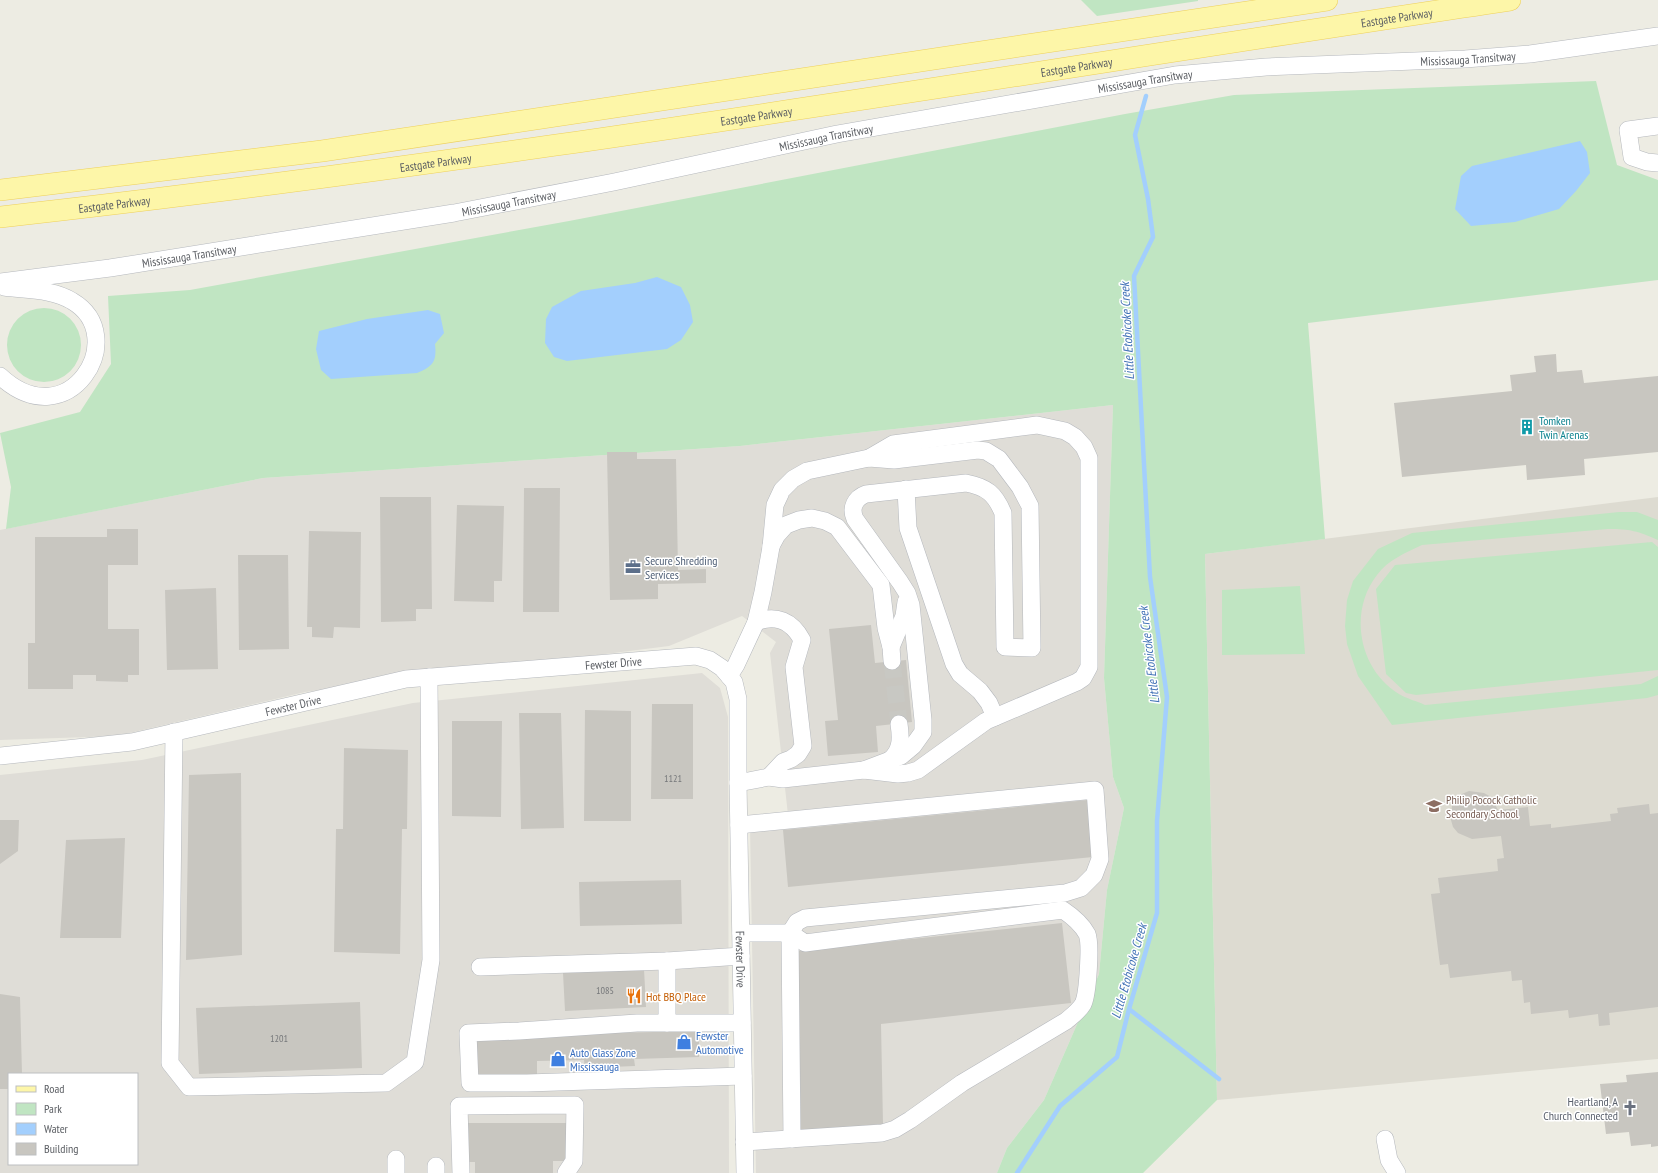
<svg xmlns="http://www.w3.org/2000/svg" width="1658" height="1173" font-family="'PT Sans Narrow',sans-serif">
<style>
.industrial{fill:#dfddd7;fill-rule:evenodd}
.education{fill:#dddbd1}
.green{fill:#c0e5c2}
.water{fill:#a3cffd}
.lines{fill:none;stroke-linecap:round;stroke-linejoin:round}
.stream{stroke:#a3cffd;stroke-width:4.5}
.building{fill:#c8c6c0}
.minor-tunnel{stroke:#c8c8c3;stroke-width:17;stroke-dasharray:17 8;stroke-linecap:butt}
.minor-casing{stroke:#b5b8bd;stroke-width:18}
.major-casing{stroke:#eed05b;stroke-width:22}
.minor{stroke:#fff;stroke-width:17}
.major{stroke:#fdf6a8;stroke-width:21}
.labels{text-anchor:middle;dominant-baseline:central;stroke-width:3;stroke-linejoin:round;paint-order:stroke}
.number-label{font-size:10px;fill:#76787a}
.street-label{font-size:12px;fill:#5b5e63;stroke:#fff}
.culture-label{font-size:12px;fill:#0d838f;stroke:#fff;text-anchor:start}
.service-label{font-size:12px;fill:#4e5e75;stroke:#fff;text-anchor:start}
.education-label{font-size:12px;fill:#785e54;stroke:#fff;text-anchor:start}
.food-label{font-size:12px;fill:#c56008;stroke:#fff;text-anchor:start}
.shop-label{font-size:12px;fill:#366cbe;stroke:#fff;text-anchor:start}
.worship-label{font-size:12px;fill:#5b616d;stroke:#fff;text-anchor:end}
.water-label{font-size:13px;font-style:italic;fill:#4373b7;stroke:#fff}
</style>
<rect width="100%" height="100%" fill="#edece3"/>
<path class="industrial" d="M1113,405L1104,678L1113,777L1124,808L1107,890L1099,974L1044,1100L1007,1148L997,1173H756L750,826L788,815L770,653L776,642L742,616L669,646L305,692L117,736L0,740V530L263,478L740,446Z
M702,673L720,688L728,717L729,1173H0V775L142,760L413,703ZM9,1074H137V1164H9Z"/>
<path class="education" d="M1658,497V1059L1217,1100L1205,554Z"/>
<path class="green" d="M1081,0H1198V1L1097,16Z
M1596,81L1617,165L1658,180V280L1308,323L1325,539L1205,554L1217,1100L1143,1173H997L1007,1148L1044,1100L1099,974L1107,890L1124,808L1113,777L1104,678L1113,405L740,446L263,478L6,529L11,487L0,433L80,412L111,364L108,296L190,290L569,221L1125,114L1234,95Z
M7 345a37 37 0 1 1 74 0a37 37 0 1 1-74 0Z
M1619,512H1637L1658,520V540C1638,531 1630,529 1608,529L1422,545C1405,553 1388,560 1377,575C1348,612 1359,670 1399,694C1407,699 1417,701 1425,705L1641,684L1658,676V695L1647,698L1392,725L1358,676L1347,644L1345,626L1347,600L1353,581L1378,549L1412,533Z
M1652,542L1658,547V670L1416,695L1406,693L1386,674L1376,589L1395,565Z
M1300,586L1305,654L1222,655V590Z"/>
<path class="water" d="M1580,141L1587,152L1590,173L1576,191L1559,209L1515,222L1471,226L1455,209L1461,176L1472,166Z
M657,277L681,287L690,305L693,322L681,340L667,349L567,361L554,357L545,343L546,319L552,307L581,291L635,283Z
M428,310L440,314L444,333L435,344C437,362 433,366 417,373L331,379L321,370L316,349L319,331L367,319Z"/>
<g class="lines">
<path class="stream" d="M1129,1009L1219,1079
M1017,1173L1060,1106L1117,1057L1129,1009L1157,913V821L1167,697L1150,577L1134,276L1153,237L1148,199L1135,135L1146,96"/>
</g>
<path class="building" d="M1556,354L1557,372L1582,370L1584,383L1658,376V452L1584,459L1585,475L1527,480L1526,465L1402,477L1394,403L1512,391L1510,375L1536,372L1534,356Z
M607,452H637V459H676L678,570L706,569V583L658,584V599L610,600Z
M524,488H560L559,612H523Z
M380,497H431L432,609H416V621L381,622Z
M457,505L504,506L502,581H494V602L454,601Z
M107,529H138V565H108V629H139V675H128V682L96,681V675H73V689H28V643H35V537H107Z
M309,531L361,532L360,628L334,627L333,638L312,637V627H307Z
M238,555H288L289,649L239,650Z
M216,588L218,669L167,670L165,590Z
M871,625L875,663L906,660L912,722L876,726L878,752L828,756L825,721L838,720L829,629Z
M652,704H693V799H651Z
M585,710L631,711V821H584Z
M519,713H561L564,828L521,829Z
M452,721H502L501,817L452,816Z
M344,748L408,750L407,829H402L400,954L334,952L336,829H343Z
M241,773L242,955L186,960L189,775Z
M1469,791L1484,793L1491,797L1498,810L1528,807L1530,826L1551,824V828L1611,821L1610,814L1618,813L1617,808L1649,804L1650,814L1658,813V1007L1609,1013L1610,1025L1599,1026L1598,1014L1569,1018L1568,1010L1531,1014L1530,1002L1524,1003L1522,980L1512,981L1511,971L1450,978L1448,964L1440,965L1431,894L1440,893L1438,878L1498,871L1497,859L1504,858L1501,836L1472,839L1458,833L1453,827L1451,820L1452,805L1456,799L1462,794Z
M1088,800L1093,857L788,887L783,830Z
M0,820H19L18,851L0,864Z
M125,838L121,938H60L66,840Z
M681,880L682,924L580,926L579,882Z
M1062,923L1071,1003L881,1024L883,1124L801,1131L798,951Z
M644,969L646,1007L565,1011L563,973Z
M0,994L20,997L22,1074H9V1089H0Z
M360,1002L362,1068L199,1074L196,1008Z
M699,1031V1057L634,1059L635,1066L585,1068L584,1060L537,1061V1077L473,1078L472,1036Z
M1658,1072V1146L1651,1147V1144L1631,1146L1629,1132L1606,1134L1600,1084L1627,1082L1626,1075Z
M468,1123H567L568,1161H553V1173H475V1162H469Z"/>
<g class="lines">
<path class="minor-tunnel" d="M892,661L899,724"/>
<defs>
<g id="minor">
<path d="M1658,126L1628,130L1632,157L1647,162L1658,163"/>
<path id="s1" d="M0,282L110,268L454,213L614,182L837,134L1175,75L1266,67L1465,59L1530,54L1658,36"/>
<path d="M0,376C69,440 132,336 72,301C53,289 26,290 4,287"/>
<path d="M906,489L908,528L954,664L960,674L980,691L989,703L995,717"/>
<path d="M771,546L777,535L786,525L799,520L812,518L825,521L837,527L881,585L886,628L891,647L892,661"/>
<path d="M756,622C776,614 792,621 802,640L794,667L803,746L798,754L791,759L783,762L769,777"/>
<path d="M891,647L904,616L906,602"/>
<path d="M729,676L736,665L756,622L763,592L771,547L775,505L782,490L793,479L807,471L869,458L894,460L978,450L986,451L999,459L1020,487L1030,506L1032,648L1005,647L1003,513C995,494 987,487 966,483L866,494C855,498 850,508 855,519L900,582L907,593L911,605L923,720V732L913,746L901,756L864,770"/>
<path d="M174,732L170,1063L189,1087L386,1083L415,1062L431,960L429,677"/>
<path id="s2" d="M0,756L132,742L406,679L696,656L710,660L722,668L734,682L738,699V783L745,1173"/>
<path d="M890,760C902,750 901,737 899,724"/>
<path d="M738,783L769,777L783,779L864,770L898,774L908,773L918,770L986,721L1077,682L1083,678L1089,667V458L1084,447L1075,437L1065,431L1037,425L893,444L869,458"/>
<path d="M739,825L1095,790L1100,859L1094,875L1081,888L1065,893L805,918L797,922L790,933L792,1139"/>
<path d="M741,933H790L805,943L1063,910C1072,916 1081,923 1087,934C1091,943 1088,994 1083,1004C1079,1011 1072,1016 1066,1021L962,1083L910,1120L895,1129L882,1133L744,1142"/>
<path d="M480,967L667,961"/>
<path d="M667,1023V961L741,956"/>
<path d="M742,1023H637L519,1031L468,1033L470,1083H527L743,1076"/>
<path d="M1385,1139L1389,1160L1397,1173"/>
<path d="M396,1159V1173"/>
<path d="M436,1173V1166"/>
<path d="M461,1173L459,1106L575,1105L574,1161L566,1173"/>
</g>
<g id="major">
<path d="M0,190L322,151L1327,0"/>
<path id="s3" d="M0,217C505,161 1007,75 1510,0"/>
</g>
</defs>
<use href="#minor" class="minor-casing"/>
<use href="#major" class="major-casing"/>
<use href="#minor" class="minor"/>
<use href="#major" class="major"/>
</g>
<defs>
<symbol id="building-bare" viewBox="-9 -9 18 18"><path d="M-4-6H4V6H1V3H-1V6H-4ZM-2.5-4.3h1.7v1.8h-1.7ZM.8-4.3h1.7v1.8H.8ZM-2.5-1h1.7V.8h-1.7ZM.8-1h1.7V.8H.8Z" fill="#0f9aa8" stroke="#fff" stroke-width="2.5" paint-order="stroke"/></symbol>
<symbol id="office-bare" viewBox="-9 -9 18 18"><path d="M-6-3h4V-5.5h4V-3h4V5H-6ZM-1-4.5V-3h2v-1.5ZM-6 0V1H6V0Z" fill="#5c6f8a" stroke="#fff" stroke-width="2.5" paint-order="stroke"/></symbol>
<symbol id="school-bare" viewBox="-9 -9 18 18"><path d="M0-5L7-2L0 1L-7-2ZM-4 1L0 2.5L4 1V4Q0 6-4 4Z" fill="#8d6e63" stroke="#fff" stroke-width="2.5" paint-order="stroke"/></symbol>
<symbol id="restaurant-bare" viewBox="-9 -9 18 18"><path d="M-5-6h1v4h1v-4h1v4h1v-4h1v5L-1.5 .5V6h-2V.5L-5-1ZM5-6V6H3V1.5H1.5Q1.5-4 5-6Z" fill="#e8710a" stroke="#fff" stroke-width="2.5" paint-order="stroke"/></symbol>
<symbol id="shop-bare" viewBox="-9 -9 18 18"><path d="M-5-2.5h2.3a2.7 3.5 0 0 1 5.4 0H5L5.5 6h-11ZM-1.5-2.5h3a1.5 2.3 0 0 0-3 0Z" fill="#3f7fe0" stroke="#fff" stroke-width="2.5" paint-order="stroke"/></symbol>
<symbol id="church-bare" viewBox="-9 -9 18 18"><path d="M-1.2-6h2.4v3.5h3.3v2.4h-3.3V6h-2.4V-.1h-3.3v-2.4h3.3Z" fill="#6b7280" stroke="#fff" stroke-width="2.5" paint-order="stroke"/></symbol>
</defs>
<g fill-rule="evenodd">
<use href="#building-bare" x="1516" y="416" width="22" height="22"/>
<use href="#office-bare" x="622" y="556" width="22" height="22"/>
<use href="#school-bare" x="1423" y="795" width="22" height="22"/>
<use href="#restaurant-bare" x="623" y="985" width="22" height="22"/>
<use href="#shop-bare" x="673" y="1031" width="22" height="22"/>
<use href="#shop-bare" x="547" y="1048" width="22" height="22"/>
<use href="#church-bare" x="1619" y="1097" width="22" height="22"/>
</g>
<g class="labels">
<g class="number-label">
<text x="673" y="778">1121</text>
<text x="605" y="990">1085</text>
<text x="279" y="1038">1201</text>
</g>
<g class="street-label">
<text stroke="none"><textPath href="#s3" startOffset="1411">Eastgate Parkway</textPath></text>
<text stroke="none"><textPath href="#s1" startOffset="1487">Mississauga Transitway</textPath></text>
<text stroke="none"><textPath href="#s3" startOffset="1087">Eastgate Parkway</textPath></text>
<text stroke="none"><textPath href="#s1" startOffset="1163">Mississauga Transitway</textPath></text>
<text stroke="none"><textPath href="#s3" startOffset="763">Eastgate Parkway</textPath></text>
<text stroke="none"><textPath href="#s1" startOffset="839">Mississauga Transitway</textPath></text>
<text stroke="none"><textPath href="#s3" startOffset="439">Eastgate Parkway</textPath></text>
<text stroke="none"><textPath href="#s1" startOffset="515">Mississauga Transitway</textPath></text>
<text stroke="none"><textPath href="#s3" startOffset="115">Eastgate Parkway</textPath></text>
<text stroke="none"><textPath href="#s1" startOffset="191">Mississauga Transitway</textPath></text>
<text stroke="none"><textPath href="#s2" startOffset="622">Fewster Drive</textPath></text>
<text stroke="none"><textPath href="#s2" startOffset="298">Fewster Drive</textPath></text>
<text stroke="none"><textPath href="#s2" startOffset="1030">Fewster Drive</textPath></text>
</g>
<g class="culture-label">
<text x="1539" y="420">Tomken<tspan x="1539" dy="14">Twin Arenas</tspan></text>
</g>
<g class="service-label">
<text x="645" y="560">Secure Shredding<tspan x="645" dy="14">Services</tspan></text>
</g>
<g class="education-label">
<text x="1446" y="799">Philip Pocock Catholic<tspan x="1446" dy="14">Secondary School</tspan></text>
</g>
<g class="food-label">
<text x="646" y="996">Hot BBQ Place</text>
</g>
<g class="shop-label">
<text x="696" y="1035">Fewster<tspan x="696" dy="14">Automotive</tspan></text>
<text x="570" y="1052">Auto Glass Zone<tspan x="570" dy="14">Mississauga</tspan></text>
</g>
<g class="worship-label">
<text x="1618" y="1101">Heartland, A<tspan x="1618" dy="14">Church Connected</tspan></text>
</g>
<g class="water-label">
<text transform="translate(1127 331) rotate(-93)">Little Etobicoke Creek</text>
<text transform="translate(1149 655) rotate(-97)">Little Etobicoke Creek</text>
<text transform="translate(1129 971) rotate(-74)">Little Etobicoke Creek</text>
</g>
</g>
<rect x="8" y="1073" width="130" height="92" fill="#ffffff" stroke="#bdbfc1"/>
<rect x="16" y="1086" width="20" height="6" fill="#fdf6a8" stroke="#bdbfc1"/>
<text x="44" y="1093" font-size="12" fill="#5b5e63">Road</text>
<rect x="16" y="1103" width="20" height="12" fill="#c0e5c2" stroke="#bdbfc1"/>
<text x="44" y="1113" font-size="12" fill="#5b5e63">Park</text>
<rect x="16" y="1123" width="20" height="12" fill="#a3cffd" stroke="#bdbfc1"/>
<text x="44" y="1133" font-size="12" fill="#5b5e63">Water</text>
<rect x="16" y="1143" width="20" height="12" fill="#c8c6c0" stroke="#bdbfc1"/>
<text x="44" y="1153" font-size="12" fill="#5b5e63">Building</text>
</svg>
